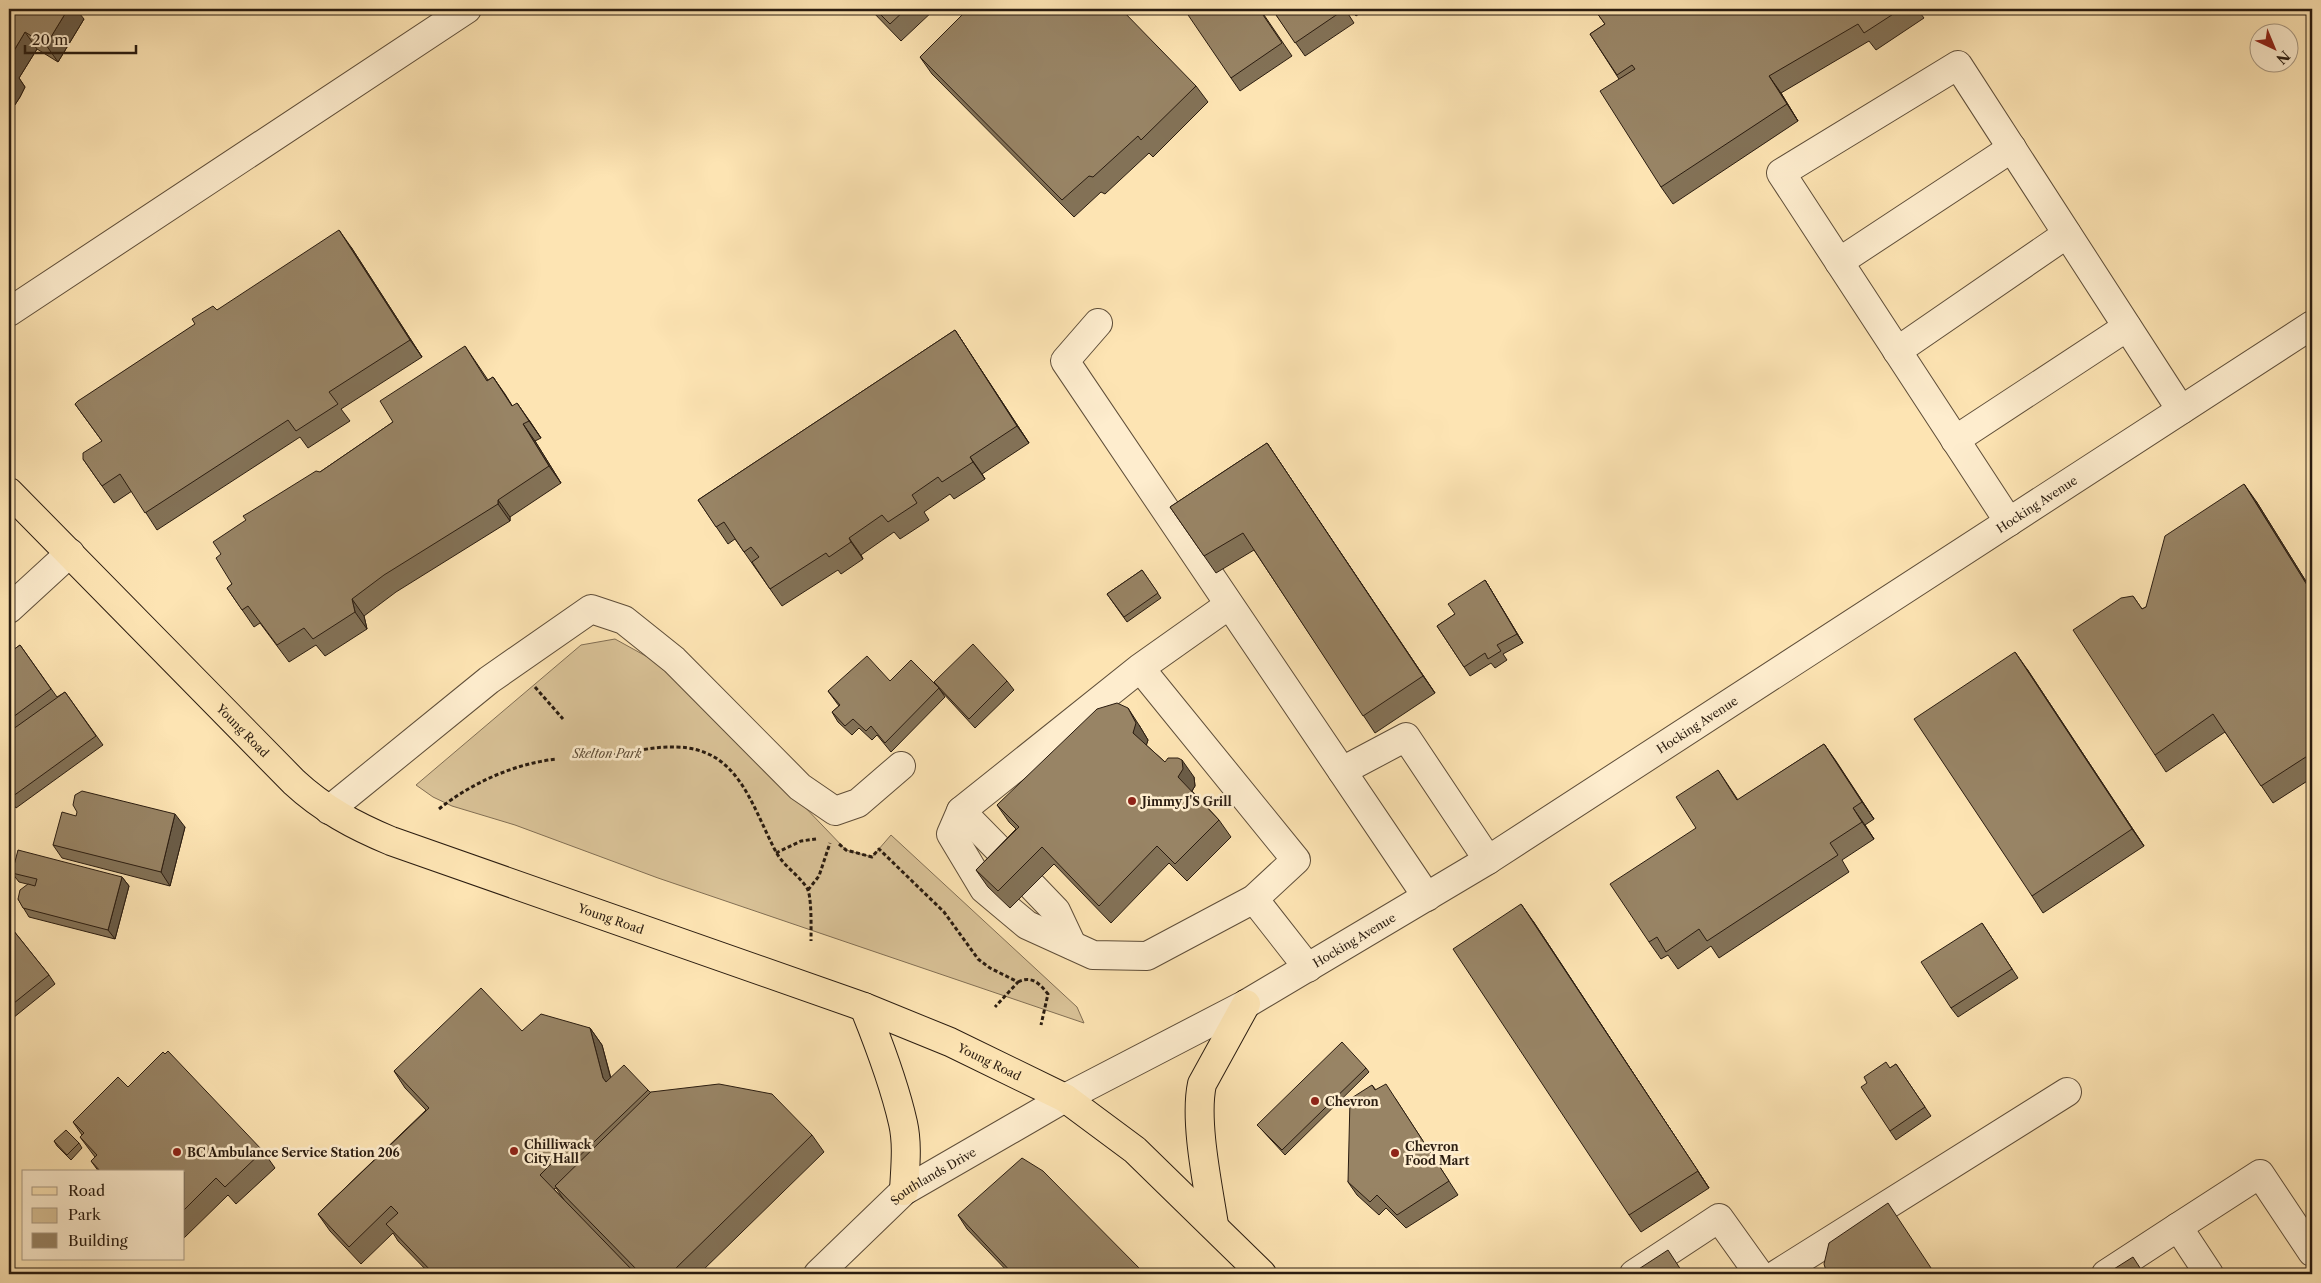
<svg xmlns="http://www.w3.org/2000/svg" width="2321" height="1283" font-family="'Libre Caslon Text',serif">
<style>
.green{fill:#d9c297;stroke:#826f54}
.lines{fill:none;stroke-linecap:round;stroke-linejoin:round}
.minor-casing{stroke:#5f4e39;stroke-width:30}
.major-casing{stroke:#2a1c10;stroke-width:30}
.path{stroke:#2a1c10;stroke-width:3;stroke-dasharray:4 2.5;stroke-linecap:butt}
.minor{stroke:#feedce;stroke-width:28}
.major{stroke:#fde4b3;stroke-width:28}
.wall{fill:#837257;stroke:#2a1c10;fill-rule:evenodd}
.shaded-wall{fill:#6a5c47;stroke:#2a1c10}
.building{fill:#988465;stroke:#2a1c10}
.poi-dot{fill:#8f2418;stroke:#feedce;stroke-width:2}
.labels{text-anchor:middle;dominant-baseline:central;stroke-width:5;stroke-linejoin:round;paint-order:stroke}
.street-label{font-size:12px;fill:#2a1c10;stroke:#feedce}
.park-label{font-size:12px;font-style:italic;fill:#5f4e38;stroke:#feedce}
.poi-label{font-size:12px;font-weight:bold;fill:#2a1c10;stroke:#feedce;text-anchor:start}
</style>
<rect width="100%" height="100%" fill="#fde4b3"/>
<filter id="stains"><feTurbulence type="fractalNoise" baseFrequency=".004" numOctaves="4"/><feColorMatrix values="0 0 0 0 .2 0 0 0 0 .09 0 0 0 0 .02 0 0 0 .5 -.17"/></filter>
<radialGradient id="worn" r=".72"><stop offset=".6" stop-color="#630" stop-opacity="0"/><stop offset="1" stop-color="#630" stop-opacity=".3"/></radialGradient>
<path class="green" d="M615,639L653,660L752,752L846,850L872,857L891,835L1077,1007L1084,1023L658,878L515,825L452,806L433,797L416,785L581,645Z"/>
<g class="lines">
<defs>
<g id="minor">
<path d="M1839,262L2012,148"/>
<path d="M9,312L467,9"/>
<path d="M1098,323L1065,361L1427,897"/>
<path d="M1897,351L2067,234"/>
<path d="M1955,440L2127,327"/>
<path d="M2009,522L1781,173L1958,65L2181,410"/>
<path d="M9,609L70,553"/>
<path d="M1140,668L1296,860L1254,899L1147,956L1093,955L1027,925L984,889L951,834L961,811L1140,668L1229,605"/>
<path d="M1342,771L1406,737L1488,860"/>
<path d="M329,810L489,680L591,609L624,620L674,660L800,787L835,811L858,803L901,766"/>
<path d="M961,811L1012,863"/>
<path d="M1032,886L1056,911L1072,945"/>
<path d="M1254,899L1308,968"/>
<path d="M2178,1227L2260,1174L2312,1252"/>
<path id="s1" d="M818,1274L904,1191L1065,1098L1246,1004L1488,860L2312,325"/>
<path d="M1634,1274L1719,1218L1759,1274"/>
<path d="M1777,1274L2067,1092"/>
<path d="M2106,1274L2178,1227L2209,1274"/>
</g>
<g id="major">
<path id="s2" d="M9,492L294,782C323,809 355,826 391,841L864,1007L950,1042L1065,1098L1135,1150L1262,1274"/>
<path d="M864,1007C879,1044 894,1083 903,1123C908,1145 905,1169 904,1191"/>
<path d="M1214,1225C1208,1186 1194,1121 1202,1084L1246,1004"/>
</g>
</defs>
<use href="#minor" class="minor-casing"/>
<use href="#major" class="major-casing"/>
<path class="path" d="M535,687L563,719
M612,755C633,752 655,746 676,747C738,748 751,804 775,850C782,865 798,874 807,888C812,896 811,930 811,941
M439,809C471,783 516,763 557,759
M839,844L846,850L872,857L879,849L944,912L978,959L990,968L1018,982L995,1007
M776,853L801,841L816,839
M808,890L819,876L830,843
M1018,982C1032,975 1040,984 1048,994L1041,1025"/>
<use href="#minor" class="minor"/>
<use href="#major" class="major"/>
</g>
<path class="wall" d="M9,9L84,19L58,62L37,49L19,78L25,87L20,97L9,114Z
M870,9H935L901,41Z
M1260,9L1292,56L1240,91L1231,78Z
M1272,9H1345L1354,23L1305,56Z
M1351,9H1366L1356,16Z
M1594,9H1917L1924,18L1876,50L1869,41L1781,93L1798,121L1673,204L1661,187L1619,79L1590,34L1605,24Z
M920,57L1196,86L1208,102L1153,157L1149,153L1105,194L1101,192L1074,217L932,74Z
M351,247L422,357L341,409L350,421L308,448L300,437L157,530L132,491L114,503L83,459L102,441L75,404L217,310Z
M955,330L1029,443L982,474L985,479L954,499L950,494L924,512L929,520L900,539L894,532L861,555L863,559L841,574L838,570L782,606L735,539L728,544L698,500Z
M465,346L488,380L493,377L512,406L529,420L541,438L535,441L561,483L510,517V521L396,592L364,616L367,629L325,656L316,645L289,662L260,623L254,627L227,588L232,584L221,554L320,472L393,422Z
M1267,443L1435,693L1375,733L1254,550L1216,573L1170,507Z
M2256,501L2312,591V778L2273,803L2225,732L2166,772L2155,755L2133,596L2142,609L2146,607Z
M1142,570L1161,598L1127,622L1107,594Z
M1485,580L1523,643L1503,654L1507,660L1495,668L1491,663L1470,676L1437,626L1455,614Z
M20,645L57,697L65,692L103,745L16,808L9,798V653Z
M2027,669L2144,846L2043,913L2032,896Z
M890,681L939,688L945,697L891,752L877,735L872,740L859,728L852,735L838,722L832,712L839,706L828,691Z
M1007,681L1014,690L975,728L941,691L934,682Z
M1139,725L1148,740L1146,745L1165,762L1194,777L1195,786L1192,791L1219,820L1231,837L1187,881L1169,863L1111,923L1054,864L1010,908L988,887L976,870L1016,829L1009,822L997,805Z
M1824,744L1874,819L1865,825L1874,839L1842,860L1849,872L1719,958L1711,946L1678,969L1668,955L1661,959L1649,942L1696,828L1718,770L1738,800Z
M76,816L185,827L170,886L62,858L53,845Z
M12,873L122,877L129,886L115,939L29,917L18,899L31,885L19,882Z
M1533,921L1709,1188L1641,1232L1629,1215Z
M1982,923L2018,978L1958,1017L1951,1008Z
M9,925L49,975L55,984L13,1018L9,1014Z
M590,1028L602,1045L611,1078L648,1090L650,1092L812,1135L824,1152L699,1274H636L610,1248L636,1274H430L398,1241L393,1233L361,1264L330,1231L318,1214L426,1110L405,1088L394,1071L522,1031ZM556,1188L564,1200L554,1189Z
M1896,1064L1931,1116L1896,1140L1890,1131V1068Z
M1366,1068L1369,1072L1285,1155L1261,1129L1257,1125Z
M1372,1085L1376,1090L1395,1098L1458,1195L1406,1228L1386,1208L1379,1215L1357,1195L1348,1182Z
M128,1087L263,1151L275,1168L236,1204L228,1195L184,1238V1172H99L91,1161L95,1157L80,1137L82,1135L73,1122Z
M54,1141L79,1143L82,1148L71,1160L57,1146Z
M958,1215L1145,1274H1010L967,1229Z"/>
<path class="shaded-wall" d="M68,9H76L84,19L58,62L46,45Z
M25,32L37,49L19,78L25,87L20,97L9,114V59Z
M1769,76L1781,93L1798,121L1787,104Z
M339,230L351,247L422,357L410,340Z
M955,330L966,347L1029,443L1017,426Z
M493,377L505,394L523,423L512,406Z
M517,403L529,420L541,438L529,421Z
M523,424L535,441L561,483L549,466Z
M1267,443L1278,460L1435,693L1423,676Z
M970,457L982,474L985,479L973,462Z
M2244,484L2256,501L2312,591V593Z
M498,500L510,517V521L498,504Z
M849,538L861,555L863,559L851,542Z
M1485,580L1491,590L1523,643L1517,634Z
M352,599L364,616L367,629L355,612Z
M2015,652L2027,669L2144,846L2132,829Z
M1128,708L1139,725L1148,740L1145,750L1133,733Z
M1824,744L1836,761L1874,819L1862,802Z
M1182,760L1194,777L1195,786L1190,794L1178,777Z
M1853,808L1865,825L1874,839L1862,822Z
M175,814L185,827L170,886L161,872Z
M122,877L129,886L115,939L108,930Z
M1521,904L1533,921L1709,1188L1698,1171Z
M590,1028L602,1045L615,1095L603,1078Z"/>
<path class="building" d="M9,9H68L46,45L25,32L9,59Z
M875,9H906L890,24Z
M968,9H1121L1196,86L1141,140L1138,136L1093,177L1089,176L1062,200L920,57Z
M1184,9H1259L1282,43L1231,78Z
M1272,9H1345L1295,43Z
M1594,9H1901L1864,33L1858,24L1769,76L1787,104L1661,187L1600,91L1635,69L1632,65L1617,75L1590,34L1605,24Z
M9,67L13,70L9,78Z
M339,230L410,340L329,392L338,404L296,431L288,420L145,513L120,474L102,486L83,459V453L102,441L75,404L78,401L195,324L192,319L213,306L217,310Z
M955,330L1017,426L970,457L973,462L942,482L938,477L912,495L917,503L888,522L882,515L849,538L851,542L829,557L826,553L770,589L752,562L759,557L751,547L744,552L724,522L716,527L698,500Z
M465,346L487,381L493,377L512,406L517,403L529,421L523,424L549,466L498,500V504L384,575L352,599L355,612L313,639L304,628L277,645L248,606L242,610L227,588L232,584L216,558L221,554L213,542L246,520L243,516L250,512L316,471L320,472L393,422L380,401Z
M1267,443L1423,676L1363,716L1243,533L1204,556L1170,507Z
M2244,484L2312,593V753L2261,786L2213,714L2155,755L2073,630L2121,598L2133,596L2142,609L2146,607L2165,536Z
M1142,570L1158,593L1124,617L1107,594Z
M1485,580L1517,634L1497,645L1501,651L1488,659L1485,653L1464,667L1437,626L1455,614L1448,604Z
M973,644L1007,681L969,719L934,682Z
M20,645L51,689L9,720V653Z
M2015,652L2132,829L2032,896L1914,719Z
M867,656L890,681L911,660L939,688L885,743L871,726L866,731L853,719L845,726L832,712L840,705L828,691Z
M65,692L96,736L9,799V732Z
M1117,703L1128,708L1136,723L1133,733L1165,762L1168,758H1178L1182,760L1183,769L1178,777L1219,820L1175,864L1157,846L1099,906L1042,847L998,891L976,870L1019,827L997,805L1097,709Z
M1824,744L1862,802L1853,808L1862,822L1830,843L1838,855L1707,941L1699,929L1666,952L1657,937L1649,942L1610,884L1696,828L1676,797L1718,770L1737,800Z
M82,791L175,814L161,872L53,845L62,812L76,816L77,812L73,805L75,795Z
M18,850L122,877L108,930L23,908L18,899L20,890L28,884L35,886L37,879L12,873Z
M1521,904L1698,1171L1629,1215L1453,949Z
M1982,923L2012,969L1951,1008L1921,962Z
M9,925L49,975L9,1007Z
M481,988L522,1031L541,1014L590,1028L603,1078L606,1082L624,1065L648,1090L570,1165L560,1155L540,1175L636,1274H434L386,1224L398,1213L391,1206L349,1247L318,1214L429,1108L394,1071Z
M1342,1042L1366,1068L1282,1150L1257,1125Z
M168,1051L263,1151L225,1187L216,1178L184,1210V1172H101L91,1161L97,1155L80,1137L84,1133L73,1122L118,1077L128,1087L163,1052L165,1054Z
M1886,1062L1890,1068L1896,1064L1925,1107L1890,1131L1861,1087L1867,1083L1864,1077Z
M719,1084L772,1094L812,1135L670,1274H641L555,1186L651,1092Z
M1386,1084L1449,1181L1397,1215L1377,1195L1370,1202L1348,1182L1350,1099L1372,1085L1375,1090Z
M66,1130L79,1143L67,1155L54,1141Z
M1022,1158L1043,1171L1145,1274H1013L958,1215Z
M1888,1203L1935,1274H1827L1824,1264L1829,1243Z
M1668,1250L1683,1273L1686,1270L1690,1274H1631Z
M2133,1257L2144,1274H2106Z"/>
<g class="poi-dot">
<circle cx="1132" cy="801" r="5"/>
<circle cx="1315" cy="1101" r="5"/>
<circle cx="514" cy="1151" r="5"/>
<circle cx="177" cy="1152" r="5"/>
<circle cx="1395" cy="1153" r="5"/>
</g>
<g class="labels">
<g class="street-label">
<text stroke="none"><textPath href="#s1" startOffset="1445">Hocking Avenue</textPath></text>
<text stroke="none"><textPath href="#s1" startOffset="1040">Hocking Avenue</textPath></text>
<text stroke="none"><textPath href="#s2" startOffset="334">Young Road</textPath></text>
<text stroke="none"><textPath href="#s2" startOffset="754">Young Road</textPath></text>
<text stroke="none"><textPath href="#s1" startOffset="635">Hocking Avenue</textPath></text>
<text stroke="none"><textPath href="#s2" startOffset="1159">Young Road</textPath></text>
<text stroke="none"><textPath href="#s1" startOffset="152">Southlands Drive</textPath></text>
</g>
<g class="park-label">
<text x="607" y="753">Skelton Park</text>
</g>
<g class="poi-label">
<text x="1142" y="801">Jimmy J'S Grill</text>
<text x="1325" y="1101">Chevron</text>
<text x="524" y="1144">Chilliwack<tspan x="524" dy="14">City Hall</tspan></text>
<text x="1405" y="1146">Chevron<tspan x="1405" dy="14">Food Mart</tspan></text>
<text x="187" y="1152">BC Ambulance Service Station 206</text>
</g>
</g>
<rect width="2321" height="1283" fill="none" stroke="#fde4b3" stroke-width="30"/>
<rect x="10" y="10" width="2301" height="1263" fill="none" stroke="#2a1c10" stroke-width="2.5"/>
<rect x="15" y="15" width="2291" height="1253" fill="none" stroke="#2a1c10"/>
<rect x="22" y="1170" width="162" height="90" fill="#feedce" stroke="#a99982"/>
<rect x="32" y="1187" width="25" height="8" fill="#fde4b3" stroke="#a99982"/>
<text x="68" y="1196" font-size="15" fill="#2a1c10">Road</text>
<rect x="32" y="1208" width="25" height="15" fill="#d9c297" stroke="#a99982"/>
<text x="68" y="1220" font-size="15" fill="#2a1c10">Park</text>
<rect x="32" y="1233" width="25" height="15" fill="#988465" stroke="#a99982"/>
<text x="68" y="1246" font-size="15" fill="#2a1c10">Building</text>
<g transform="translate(2274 48) rotate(136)"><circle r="24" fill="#feedce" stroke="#a99982"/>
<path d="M0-4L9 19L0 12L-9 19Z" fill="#8f2418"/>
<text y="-8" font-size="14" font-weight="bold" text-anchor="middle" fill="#2a1c10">N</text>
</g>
<path d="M25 45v8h111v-8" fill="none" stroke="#2a1c10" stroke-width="2.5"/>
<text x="32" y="45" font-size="15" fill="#2a1c10" stroke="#feedce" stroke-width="4" paint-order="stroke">20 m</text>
<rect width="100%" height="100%" filter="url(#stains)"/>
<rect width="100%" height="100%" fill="url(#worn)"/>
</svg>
